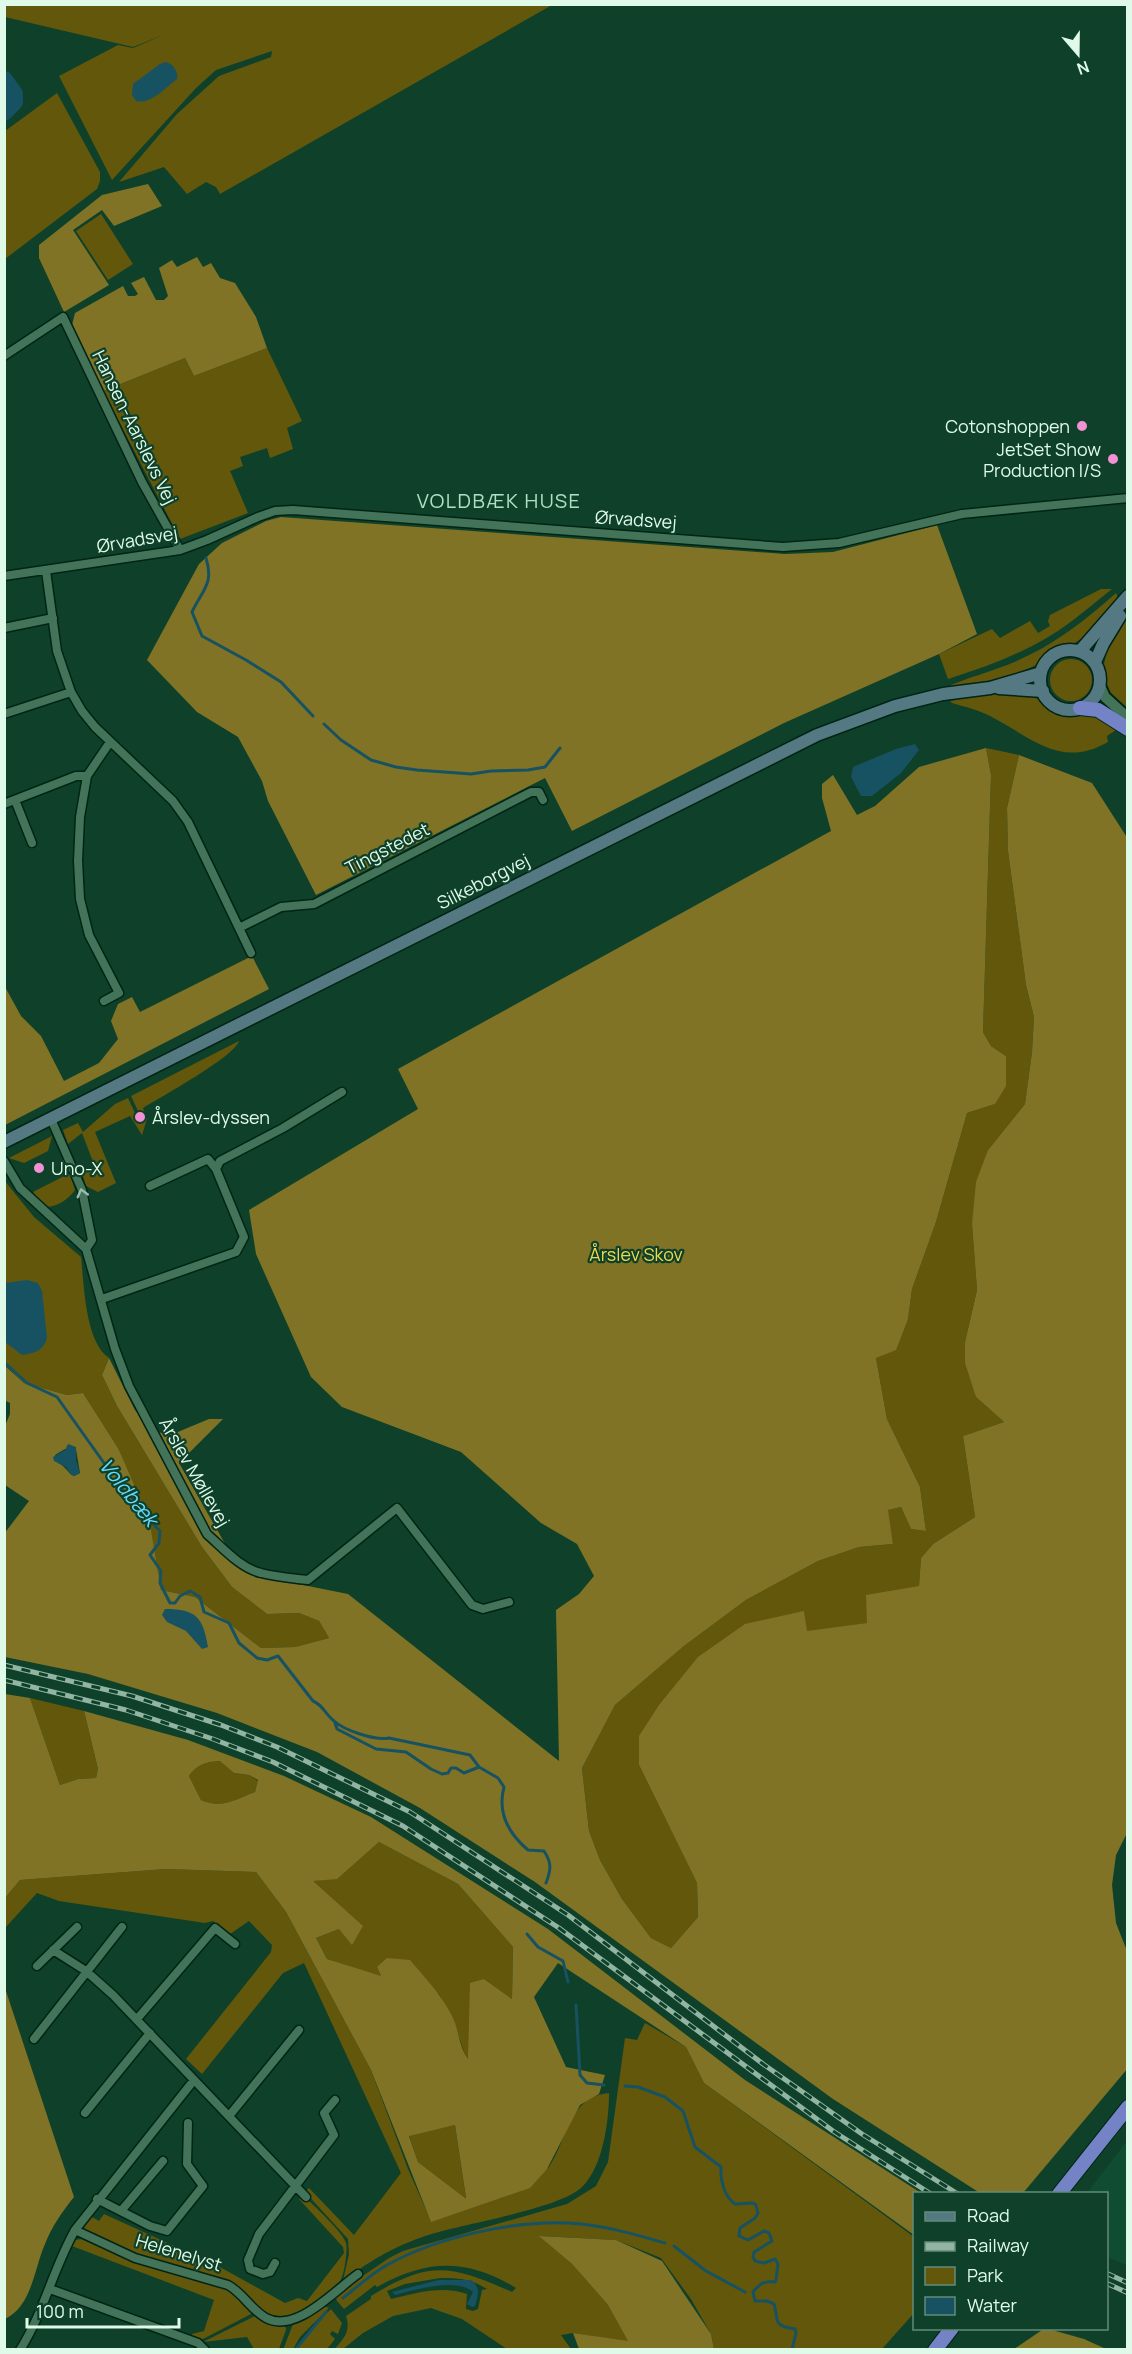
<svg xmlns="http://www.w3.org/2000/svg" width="1132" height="2354" font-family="Manrope,sans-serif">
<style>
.built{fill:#0f4c31}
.green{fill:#63570c;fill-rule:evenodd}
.forest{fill:#807326;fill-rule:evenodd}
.water{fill:#165262}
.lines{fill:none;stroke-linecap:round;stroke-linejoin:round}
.stream{stroke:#165262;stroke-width:3}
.river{stroke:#165262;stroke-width:18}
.minor-casing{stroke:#002515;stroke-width:11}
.tertiary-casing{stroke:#002515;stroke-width:14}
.secondary-casing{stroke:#002515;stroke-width:15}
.trunk-casing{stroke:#002515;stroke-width:16}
.minor{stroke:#437359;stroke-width:8}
.tertiary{stroke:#437359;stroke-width:10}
.secondary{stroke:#557982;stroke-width:12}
.trunk{stroke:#7482c6;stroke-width:14}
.rail-casing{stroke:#92b5a3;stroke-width:5}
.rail{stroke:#0f412a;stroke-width:3;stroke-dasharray:9;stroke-linecap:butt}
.oneway{stroke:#99bda9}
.poi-dot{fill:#f391d5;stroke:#0f412a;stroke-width:2}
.labels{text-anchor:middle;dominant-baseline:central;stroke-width:4.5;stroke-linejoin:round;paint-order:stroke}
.poi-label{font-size:18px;fill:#e0faea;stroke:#0f412a;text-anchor:end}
.street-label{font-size:18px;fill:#e0faea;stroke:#0f412a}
.park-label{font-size:18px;fill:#eed74f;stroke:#0f412a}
.neighbourhood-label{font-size:20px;letter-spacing:1.5px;fill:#ade0c2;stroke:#0f412a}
.water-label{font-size:20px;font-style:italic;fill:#66dbfd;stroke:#0f412a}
</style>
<rect width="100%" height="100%" fill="#0f412a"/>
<path class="built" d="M1127,2141V2265L1107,2257L1106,2194L1087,2193Z"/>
<path class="green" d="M5,4L552,5L220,194L216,187L206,182L187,194L164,167L119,182L177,114L219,76L271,57L272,51L216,70L196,88L112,180L59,76L118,45L133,48L163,35L133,47L5,17Z
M57,93L100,172V181L97,189L5,259V131Z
M101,214L133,264L108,280L76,231Z
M267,348L302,421L287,428L293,449L270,458L267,448L240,457L243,466L230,471L248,513L180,539L103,391L185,358L194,376Z
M1101,589H1112C1098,600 1085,611 1072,621C1035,649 992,665 948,679L939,654L992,629L1000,638L1030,621L1038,633L1050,626L1048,621L1050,615Z
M1116,593L1119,601L1098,628L1073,644L1051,650L1039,664L1005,678L948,687C954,682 999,669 1012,663C1051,647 1085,621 1116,593Z
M1127,611V713L1111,699L1107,690V679L1104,664L1110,639Z
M1050 680a21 21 0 1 1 42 0a21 21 0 1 1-42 0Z
M1020,693L1041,700L1054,712L1066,716L1087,713L1108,721L1119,728L1107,736L1108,742C1061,769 1032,738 992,717C979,710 966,707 952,703L950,701L987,694Z
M986,748L1019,755L1007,808L1008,851L1026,985L1034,1017L1032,1052L1025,1104L988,1150L972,1224L977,1290L965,1342L976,1397L1004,1422L963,1436L975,1517L933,1544L921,1558L919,1586L868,1623L806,1632L804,1612L639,1765L697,1883L698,1917L671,1948L651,1938L622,1899L600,1860L589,1831L582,1768L615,1705L684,1646L746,1600L818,1561L859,1547L893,1544L887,1510L901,1507L911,1529L926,1531L920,1487L887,1419L876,1358L908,1319L912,1289L936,1222L967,1113L995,1104L1006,1056L991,1046L983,1032L991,775Z
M239,1041C234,1057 161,1097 143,1108L147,1119L142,1135L130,1116L95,1132L116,1183L98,1192L86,1186L82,1173L95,1167L82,1133L68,1144L63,1130L78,1123L83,1132L115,1104L128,1098L135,1113L138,1111L131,1096Z
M52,1136L48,1151L24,1163L9,1158Z
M70,1173L75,1190C70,1198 53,1211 43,1205C39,1202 36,1196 33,1192Z
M4,1180L34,1217L81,1257C84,1284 85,1342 109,1358L102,1375L117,1406L202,1547L232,1587L267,1614L299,1613L319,1621L329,1638L295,1647L261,1648L195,1597L161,1590L154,1556L118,1448L83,1393L67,1395L24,1383L5,1365Z
M30,1698L84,1711L98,1769L96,1778L78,1779L60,1785Z
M221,1761L234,1773L249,1775L258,1781L255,1792C234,1800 223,1809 201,1800L189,1776C197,1764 207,1762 221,1761Z
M379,1842L458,1884L513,1947L512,1999L484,1979L468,2060L464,2052L453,2019L439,1994L377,1967L382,1978L327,1959L316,1938L339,1929L312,1881L337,1878Z
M166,1869L256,1872L286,1912L371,2070L408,2169L431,2221C447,2214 543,2175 549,2167C568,2139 568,2097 609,2093C609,2121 603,2167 582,2187C561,2208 468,2223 435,2233C398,2244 374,2258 343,2281L349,2254L348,2239L305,2192L309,2188L354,2235L401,2173L304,1963L283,1973L202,2074L186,2059L271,1952L272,1945L249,1921L230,1934L213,1921L205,1923L59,1901L37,1893L5,1928V1898L20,1880Z
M645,2023L686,2047L704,2083L914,2237V2313L882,2349H714L711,2334L691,2299L661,2258L616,2240L540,2236L572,2264L608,2305L629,2342L573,2333L561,2335L571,2349H507L462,2319L431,2308L393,2316L363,2333L343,2349L334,2350C344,2338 351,2332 346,2316L371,2299V2296C430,2260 451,2265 512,2292L516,2288C467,2258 427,2259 377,2287L375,2285L344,2309L337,2301L335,2295L389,2258L403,2251L567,2204L596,2186L608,2162L625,2038L637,2040ZM440,2278C459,2278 471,2279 487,2289L482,2290L478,2309L473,2311L466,2309L467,2294C443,2285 415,2293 391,2299L387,2291L405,2284Z
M455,2125L466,2199L418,2162L409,2135Z
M303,2195C313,2205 343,2232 346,2243C348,2250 344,2278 339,2283C331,2295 292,2321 276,2317C256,2311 244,2289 225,2279L128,2251L86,2232L84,2227L92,2217L99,2221L104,2214L218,2266L285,2303L298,2298L307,2301L344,2253L343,2247L299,2199Z
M82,2239L124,2257L218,2284L233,2291L253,2313L201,2340L191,2337L192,2334L204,2331L214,2300L72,2246L75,2240Z
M324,2306L329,2308L300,2337L293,2349L283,2350L293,2324L302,2321Z
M331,2309L342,2323L338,2334L332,2331L330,2334L335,2339L327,2349H297L314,2326Z
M255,2316L268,2324L285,2325L286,2330L279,2349H254L247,2337L203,2342Z"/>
<path class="forest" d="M148,184L162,206L114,226L102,210L73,230L109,285L64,312L39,258V245L102,195Z
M197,257L203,267L211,263L220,278L235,283L256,317L267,348L194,376L185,358L103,391L72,325L75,313L123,286L128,296H135L138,294L131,283L144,277L156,300H164L168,296L159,268L172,260L177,267Z
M281,517L785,554L833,552L937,525L977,634L939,654L784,723L572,831L545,778L316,895L268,801L262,781L238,737L197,712L147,660L199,564L222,543L266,521Z
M986,748L991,775L983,1032L991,1046L1006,1056V1086L995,1104L967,1113L936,1222L912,1289L908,1319L896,1350L876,1358L887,1419L920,1487L926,1531L911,1529L901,1507L888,1510L893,1544L859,1547L818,1561L746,1600L684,1646L615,1705L582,1768L589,1831L600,1860L622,1899L651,1938L671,1948L698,1917L697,1883L639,1765V1736L659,1705L698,1657L745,1624L804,1611L807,1631L867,1623L866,1595L919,1586L921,1558L933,1544L975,1517L963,1436L1004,1422L976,1397L965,1363V1342L977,1290L972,1224L976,1182L988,1150L1025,1104L1032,1052L1034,1017L1026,985L1008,851L1007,808L1019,755L1092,783L1128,839V1831L1116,1855L1112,1885L1116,1923L1127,1951L1128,2068L1023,2193H980L833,2099L535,1882L420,1808L317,1752L217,1713L88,1674L5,1657L4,1534L29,1501L5,1485V1426L10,1414V1403L6,1401L4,1365L24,1383L67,1395L83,1393L118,1448L149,1519L161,1590L195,1597L261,1648L295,1647L329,1638L319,1621L299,1613L267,1614L232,1587L202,1547L117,1406L102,1375L109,1358L135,1410L154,1432L173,1434L209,1419H223L179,1463L228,1549L268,1578L348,1594L559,1761L556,1610L579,1594L594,1576L577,1544L541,1523L461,1452L342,1407L311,1377L256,1254L249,1210L418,1109L398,1069L831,831L822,798V784L833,775L857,815L875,806L919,767ZM65,1449H76L80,1473L74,1476C67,1473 66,1466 58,1463L55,1455Z
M252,956L269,989L5,1125L4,985L21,1016L41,1036L64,1081L99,1063L118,1039L111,1021L118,1004L132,997L140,1012Z
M5,1694L30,1698L60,1785L78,1779L96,1778L98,1769L84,1711L188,1740L284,1776L371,1817L548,1929L745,2080L921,2193L914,2194V2235L704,2083L686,2047L558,1963L534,1997L566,2067L605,2075L599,2094L580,2105L547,2169L530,2188L431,2222L371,2070L286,1912L256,1872L166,1869L20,1880L5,1898ZM220,1761L234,1773L249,1775L258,1780L255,1792C234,1800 222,1809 201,1800L189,1776C197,1764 207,1762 220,1761ZM379,1842L458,1884L513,1947L512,1999L484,1979L470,1983L468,2059C459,2047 459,2031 453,2018C443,1996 425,1978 410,1960L387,1958L377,1967L381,1976L327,1959L316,1938L339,1929L352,1945L363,1926L313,1881L337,1879ZM455,2125L466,2198H465L418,2162L409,2136Z
M5,1988L74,2197C62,2212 52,2226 45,2244C34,2269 32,2306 5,2319Z
M539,2236L616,2240L662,2261L711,2334L714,2349H579L573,2333L628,2341L608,2305L572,2264Z
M1045,2328L1084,2339L1106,2349H1014Z"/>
<path class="water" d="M166,62C173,64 179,72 177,79C166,87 151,105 136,101L132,95L133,84L160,64Z
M915,744L919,750L901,773L872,796H861L851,777L853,767L896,749Z
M27,1280L38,1283L42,1291L47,1338C43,1351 35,1353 22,1355L5,1342V1283Z
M68,1444L76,1447V1460L80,1473L74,1476L70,1474L66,1467L54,1461L53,1457L65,1450Z
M165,1609C197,1609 203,1618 208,1647L202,1649L186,1631L167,1622L162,1615Z
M439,2280H471C481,2287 478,2295 475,2306L472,2307L467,2304L473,2292C457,2277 414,2290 395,2295L392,2292Z"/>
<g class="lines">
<path class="stream" d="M206,558C214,584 203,589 192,612L202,636L246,660L281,682L313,716
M324,724L341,740L371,760L396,767L417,770L471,774L491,771L528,770L545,767L560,748
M4,1245V1248
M4,1362L27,1383L57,1397L104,1463L119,1475C122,1489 121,1495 136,1499L141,1512L148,1513L152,1523L160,1531L159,1543L150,1555L161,1571L160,1583L170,1603H175L180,1596L190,1591L200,1597L204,1612L229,1623L239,1643L257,1658L267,1660L278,1656L313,1701C323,1705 325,1714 334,1721C344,1730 375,1741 389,1738L470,1755L479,1767L498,1778L504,1787C497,1813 508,1833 528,1850L544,1851C552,1863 551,1870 546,1883
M335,1723L337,1729L376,1749L406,1752L431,1769L442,1774L448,1773L451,1768H456L464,1773L479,1767
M527,1934L538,1947L563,1961L568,1982
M576,2005L580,2075L587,2083L604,2085
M625,2086L638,2087L665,2097L683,2111L695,2147L721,2167C720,2180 724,2196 735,2204L753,2203L756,2205L758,2213L755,2218L740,2228L739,2236L748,2240L764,2231L769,2233L772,2241L754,2252L753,2257L755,2261L764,2263L775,2259L778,2264L776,2280L775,2282C764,2281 760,2283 753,2292L755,2301H767L774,2304C779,2319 771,2326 795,2329L796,2333L792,2350
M674,2246L706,2271L745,2292
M343,2298C357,2287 371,2274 387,2265C439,2236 522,2218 581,2224C610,2227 637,2235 665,2243
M295,2350L326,2312"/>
<path class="river" d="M4,80L14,94V102L4,112"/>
<defs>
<path id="minor" d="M4,356L63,317L142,482L180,550
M46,571L57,651L71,692L82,711L95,727L173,801L188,822L251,953
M4,576L180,550L207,540L258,517L275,511L293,510L783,547L839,543L962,514L1128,498
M4,628L53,618
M4,714L71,692
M15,800L32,843
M4,804L76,776H87
M239,928L281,907L314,904L531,792H539L543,800
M104,1001L119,993L89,935L80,899L78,861L80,817L87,776L110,742
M51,1119L82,1190L92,1240L86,1249
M4,1161L20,1188L86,1249L115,1349L129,1386L207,1534C223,1548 240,1568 261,1573C276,1577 292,1578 308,1580L397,1508L472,1605L483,1609L509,1602
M150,1186L208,1159L216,1169
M102,1299L236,1252L244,1237L216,1169L220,1161L283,1128L342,1092
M53,1950L86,1971L113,1995L306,2197
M37,1966L77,1927
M137,2019L215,1928L235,1944
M34,2039L122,1927
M85,2113L150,2033
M229,2116L299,2030
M97,2199L150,2226L167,2231L203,2186L187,2164L188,2123
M121,2211L163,2161
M75,2230L135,2258L228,2285C243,2293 251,2310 266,2318C296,2334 335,2290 358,2274
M275,2263L270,2272L263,2274L250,2269L248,2260L259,2234L334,2135L324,2113L335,2100
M50,2289L198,2343L205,2350
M20,2350C44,2312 53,2269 75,2230L194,2080"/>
<path id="tertiary" d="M1100,686L1105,697L1128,718"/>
<path id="secondary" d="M1040 680a30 30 0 1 1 60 0a30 30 0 1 1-60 0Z
M1080,651L1128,596
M1095,662L1103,644L1120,616
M999,688L1043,691
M4,1142L817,735L895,706L943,694L990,688L1041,673"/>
<path id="trunk" d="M1080,708L1098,710L1128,729
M1059,2194L1128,2107
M935,2350L952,2328"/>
</defs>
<use href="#minor" class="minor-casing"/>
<use href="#tertiary" class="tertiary-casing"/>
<use href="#secondary" class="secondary-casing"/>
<use href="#trunk" class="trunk-casing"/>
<use href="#minor" class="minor"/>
<use href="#tertiary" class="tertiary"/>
<use href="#secondary" class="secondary"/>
<use href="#trunk" class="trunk"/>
<defs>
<path id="rail" d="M4,1665L132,1696L221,1725L277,1747L410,1812L568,1915L763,2064L862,2134L958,2194
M4,1680L126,1710L213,1739L273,1762L403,1826L559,1928L833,2131L931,2194
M1106,2273L1128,2283
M1106,2283L1128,2293"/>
</defs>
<use href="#rail" class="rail-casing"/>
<use href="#rail" class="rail"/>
</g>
<defs><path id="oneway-chevron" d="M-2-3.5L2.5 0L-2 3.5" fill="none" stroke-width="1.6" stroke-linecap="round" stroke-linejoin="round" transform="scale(1.5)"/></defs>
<use class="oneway" href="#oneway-chevron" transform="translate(82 1193) rotate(-105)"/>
<g class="poi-dot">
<circle cx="1082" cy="426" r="6"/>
<circle cx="1113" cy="459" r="6"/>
<circle cx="140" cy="1117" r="6"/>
<circle cx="39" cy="1168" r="6"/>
</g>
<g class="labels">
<g class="poi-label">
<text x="1070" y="426">Cotonshoppen</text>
<text x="1101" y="449">JetSet Show<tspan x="1101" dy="21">Production I/S</tspan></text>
<text x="152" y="1117" text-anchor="start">Årslev-dyssen</text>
<text x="51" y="1168" text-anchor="start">Uno-X</text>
</g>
<g class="street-label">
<text transform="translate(135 427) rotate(64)">Hansen-Aarslevs Vej</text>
<text transform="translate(636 519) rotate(4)">Ørvadsvej</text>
<text transform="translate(137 539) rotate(-10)">Ørvadsvej</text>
<text transform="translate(387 848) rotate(-27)">Tingstedet</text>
<text transform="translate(483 881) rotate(-27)">Silkeborgvej</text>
<text transform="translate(195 1472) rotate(60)">Årslev Møllevej</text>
<text transform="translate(179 2252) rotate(17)">Helenelyst</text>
</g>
<g class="park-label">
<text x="636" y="1254">Årslev Skov</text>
</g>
<g class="neighbourhood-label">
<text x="499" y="500">VOLDBÆK HUSE</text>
</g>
<g class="water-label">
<text transform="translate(129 1492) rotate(51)">Voldbæk</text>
</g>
</g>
<rect width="1132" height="2354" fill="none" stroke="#e0faea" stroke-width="12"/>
<rect x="913" y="2192" width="195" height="138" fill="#0f412a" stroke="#638b77" stroke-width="1.5"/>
<rect x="925" y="2212" width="30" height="9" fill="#557982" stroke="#638b77" stroke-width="1.5"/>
<text x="967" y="2222" font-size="18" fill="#e0faea">Road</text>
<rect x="925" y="2242" width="30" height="9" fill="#92b5a3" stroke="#638b77" stroke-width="1.5"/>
<text x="967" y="2252" font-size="18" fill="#e0faea">Railway</text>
<rect x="925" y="2267" width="30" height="18" fill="#63570c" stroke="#638b77" stroke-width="1.5"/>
<text x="967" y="2282" font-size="18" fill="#e0faea">Park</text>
<rect x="925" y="2297" width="30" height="18" fill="#165262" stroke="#638b77" stroke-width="1.5"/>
<text x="967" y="2312" font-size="18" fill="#e0faea">Water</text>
<g transform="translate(1078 54) rotate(160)" stroke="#0f412a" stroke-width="4.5" paint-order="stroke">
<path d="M0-4.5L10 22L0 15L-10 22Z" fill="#e0faea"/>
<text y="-9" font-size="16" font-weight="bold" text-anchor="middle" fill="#e0faea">N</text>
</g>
<path d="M27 2318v9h152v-9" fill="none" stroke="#e0faea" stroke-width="3"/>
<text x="36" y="2318" font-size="18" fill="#e0faea" stroke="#0f412a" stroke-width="4.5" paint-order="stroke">100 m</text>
</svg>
